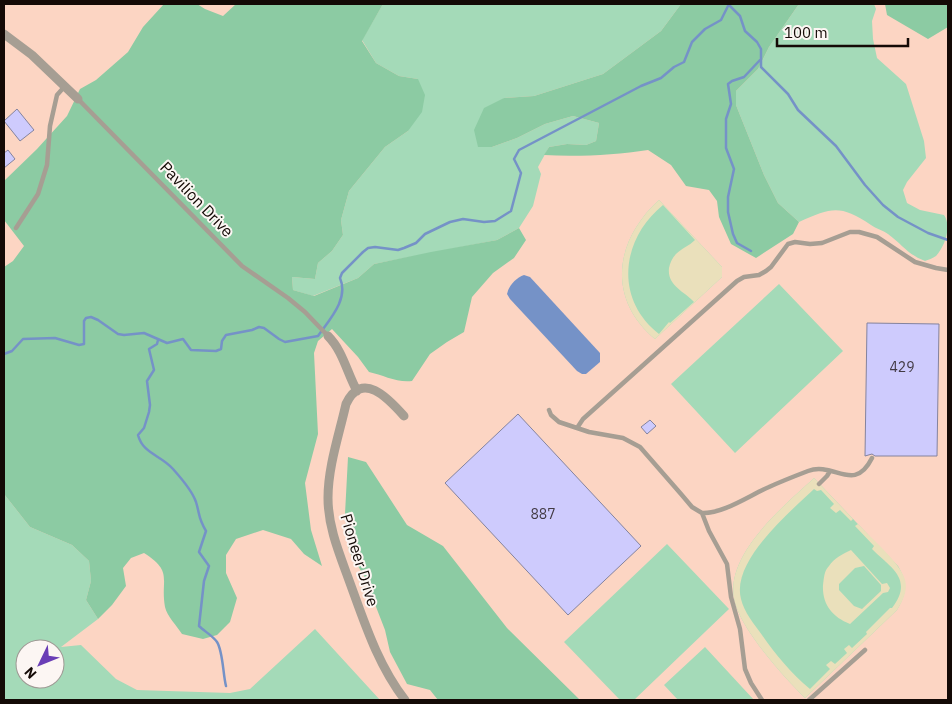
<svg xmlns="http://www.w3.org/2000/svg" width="952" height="704" font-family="'IBM Plex Sans',sans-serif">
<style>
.built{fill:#fcd5c3;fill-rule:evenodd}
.green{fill:#a4dab8;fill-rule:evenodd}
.forest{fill:#8ccba3}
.sand{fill:#eae0bb;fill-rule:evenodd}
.water{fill:#7592c7}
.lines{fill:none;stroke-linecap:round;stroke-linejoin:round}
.stream{stroke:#7592c7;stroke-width:2.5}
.building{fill:#cecbfd;stroke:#84839e}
.service{stroke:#a69e93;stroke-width:4.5}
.minor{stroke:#a69e93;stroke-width:9}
.labels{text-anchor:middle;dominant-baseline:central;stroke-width:4;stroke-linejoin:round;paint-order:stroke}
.number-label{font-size:14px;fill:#423a44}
.street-label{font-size:16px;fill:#140a06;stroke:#fcf6f3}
</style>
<rect width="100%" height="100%" fill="#fde4d8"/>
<path class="built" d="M4,4H948V700H4ZM25,649H55V679H25Z"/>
<path class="green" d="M383,4H681L661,31L603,74L534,96L504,98L478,147H492L517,138L545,124L573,116L599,123L596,141L586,145L567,144L549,147L538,167L541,174L533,206L519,228L497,240L374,264L358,278L313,296L293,290L292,277L315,279L318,263L332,251L343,235L341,220L349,191L385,147L408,131L418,79L399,76L376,63L362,40Z
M799,4H874L876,9L872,21L873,39L877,58L906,84L924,141L926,158L907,182L903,190L907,203L920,210L944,215C952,226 945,246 936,256C933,258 928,260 925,261C907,254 903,245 888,234C883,230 876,229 871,225C840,205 833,207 799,222L778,203L764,175L736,105V91L758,69L769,47Z
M659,200L722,267V277L655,339C606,298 615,240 659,200Z
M779,284L843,351L735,453L671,384Z
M814,478L898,566C908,583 907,593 897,610L805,698C783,676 739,628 734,598C726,553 785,505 814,478Z
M4,494L30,527L72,545L89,561L91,581L86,600L98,619L61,647L81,645L116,679L137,690L230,693L250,689L315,629L380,700H4ZM25,649H55V679H25Z
M667,544L729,609L634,700H620L564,642Z
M705,647L754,700H678L664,685Z"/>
<path class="forest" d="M164,4H197L205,9L223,16L236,4H383L362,41L376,63L399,76L418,79L425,95L422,112L408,131L385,147L349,191L341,220L343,235L332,251L318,263L315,279L292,277L293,290L314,296L358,278L374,264L431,252L497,240L519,228L526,240L514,258L493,273L472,297L464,332L447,342L430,354L412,381C397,383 383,375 369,372L358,357L332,329L318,341L314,353L318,434L305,483L311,530L322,566L304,554L291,539L263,530L236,539L226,555V573L237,598L230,622L217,635L203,639L182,634C177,626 167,616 165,607C160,579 174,572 144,553L131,558L123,568L126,586L112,605L98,619L86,600L91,581L89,561L72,545L30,527L4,494V267L13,261L24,246L4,220V181L37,149L67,116L80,89L96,80L128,52L143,27Z
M681,4H799L769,47L758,69L736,91V105L764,175L778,203L799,222L793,234L756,258L731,244L719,217L717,201L709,190L686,186L671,165L648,150C616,155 577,157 544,155L549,147L567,144L586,145L596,141L599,123L573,116L545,124L517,138L492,147H478L474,130L484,108L504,98L534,96L603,74L661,31Z
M885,4H948V27L928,39L887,15Z
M348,457L366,462L407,525L443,546L507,628L580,700H438L430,690L407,684L390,652L385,630L364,576L349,551L345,514Z"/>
<path class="sand" d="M659,200L722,267V277L655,339C606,298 615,240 659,200ZM663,205L695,240C689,246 682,248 676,254C672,258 670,263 669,268C667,286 684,291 694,302L670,323L669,322L659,334C614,299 621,239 663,205Z
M814,478L853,519L851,521L840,510L836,513L830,508L834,504L821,490L817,491L814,489C790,512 731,561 741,599C744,612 754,624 762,635C776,655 791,673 810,689L830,669L826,665L831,661L835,664L847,653L844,649L849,645L852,648L867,634L866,632L890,608H892C914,579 891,568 872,549L874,546L855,526L858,524C870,537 899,562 904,577C909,589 903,601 897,610L805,698C783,676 739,628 734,598C726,553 785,505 814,478Z
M851,550L882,584L887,583L890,588L888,592L883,593L850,624C832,617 822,604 823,585C824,578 824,571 829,566C834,558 843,554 851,550ZM864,566L881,585V591L862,609L854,606L839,590V584L855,568Z"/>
<path class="water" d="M524,275L530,277L600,353V362L586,374H582L577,371L510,299L507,294C509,285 516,278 524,275Z"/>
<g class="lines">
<path class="stream" d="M729,5L740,16L745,31L757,42L761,49V67L788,94L798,110L836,146L865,185L883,205L898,217L928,233L948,240
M751,251L737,243L733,234L728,212V197L734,169L726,148V119L731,104L728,84L732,81L744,77L760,60
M158,340L157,344L149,349L154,370L147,381L150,405L149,412L144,428L138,435C143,454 161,455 173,469C181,478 192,490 196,502C200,515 198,518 206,531L199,552L209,566L204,581L199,626C204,631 213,636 217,642C223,651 223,675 226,686
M4,354L12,351L23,339L55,338L79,345L84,344V321L86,318L91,317L98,320L118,334L124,335L144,333L167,343L183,339L191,350L216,351L221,349L222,341L226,335L252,330L259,327L264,328L279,339L285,342L318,336C330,319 349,299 340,278L342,273L363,252L368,248L375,247L398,250L404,248L416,243L425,234L450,222L463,219L484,222L495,221L511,211L521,173L514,159L519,150L641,86L661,78L674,67L684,62L692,42L705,29L721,20L729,4"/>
</g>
<path class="building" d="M17,109L34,130L20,141L4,121Z
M8,150L15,159L4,168V153Z
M867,323L939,324L937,456H875L872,454L865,456Z
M518,414L641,546L568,615L445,483Z
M650,420L656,426L647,434L641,427Z"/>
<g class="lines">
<path class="service" d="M78,99L242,266L288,298L305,312L328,336
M16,228L38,194L47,165L50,126L57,95L65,86
M549,410L551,415L559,422L589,432L623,438L640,447L681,494L692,507L702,513L709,531L727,564L731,597L740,629L745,669L751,683L762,700
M577,428L583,419L737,281L744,277L759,275L766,271L771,267L788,244L795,242L810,244L822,243L850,232H859L877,237L915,262L936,268L948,270
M819,484L827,476L830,471
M702,513C723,514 750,495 769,487C782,481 795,476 808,471C834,461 854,494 872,458
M809,700L865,650"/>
<path class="minor" d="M4,34L32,55L78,99
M328,336C343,351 347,373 357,391
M404,416C388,398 362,370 346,404C339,435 328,467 328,498C328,528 340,555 350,583C365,624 378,665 405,700"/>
</g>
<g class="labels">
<g class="number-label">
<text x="902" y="367">429</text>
<text x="543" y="514">887</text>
</g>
<g class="street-label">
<text transform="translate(197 199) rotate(46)">Pavilion Drive</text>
<text transform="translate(360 560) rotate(73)">Pioneer Drive</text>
</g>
</g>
<rect width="952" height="704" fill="none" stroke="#140a06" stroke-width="10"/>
<g transform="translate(40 664) rotate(227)"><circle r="24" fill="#fcf6f3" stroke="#9f9894"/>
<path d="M0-4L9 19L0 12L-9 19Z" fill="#6a3eb6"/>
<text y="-8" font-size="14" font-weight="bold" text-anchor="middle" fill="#140a06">N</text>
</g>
<path d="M777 38v8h131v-8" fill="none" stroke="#140a06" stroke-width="2.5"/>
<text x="784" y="38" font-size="15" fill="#140a06" stroke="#fcf6f3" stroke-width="4" paint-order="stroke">100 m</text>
</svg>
